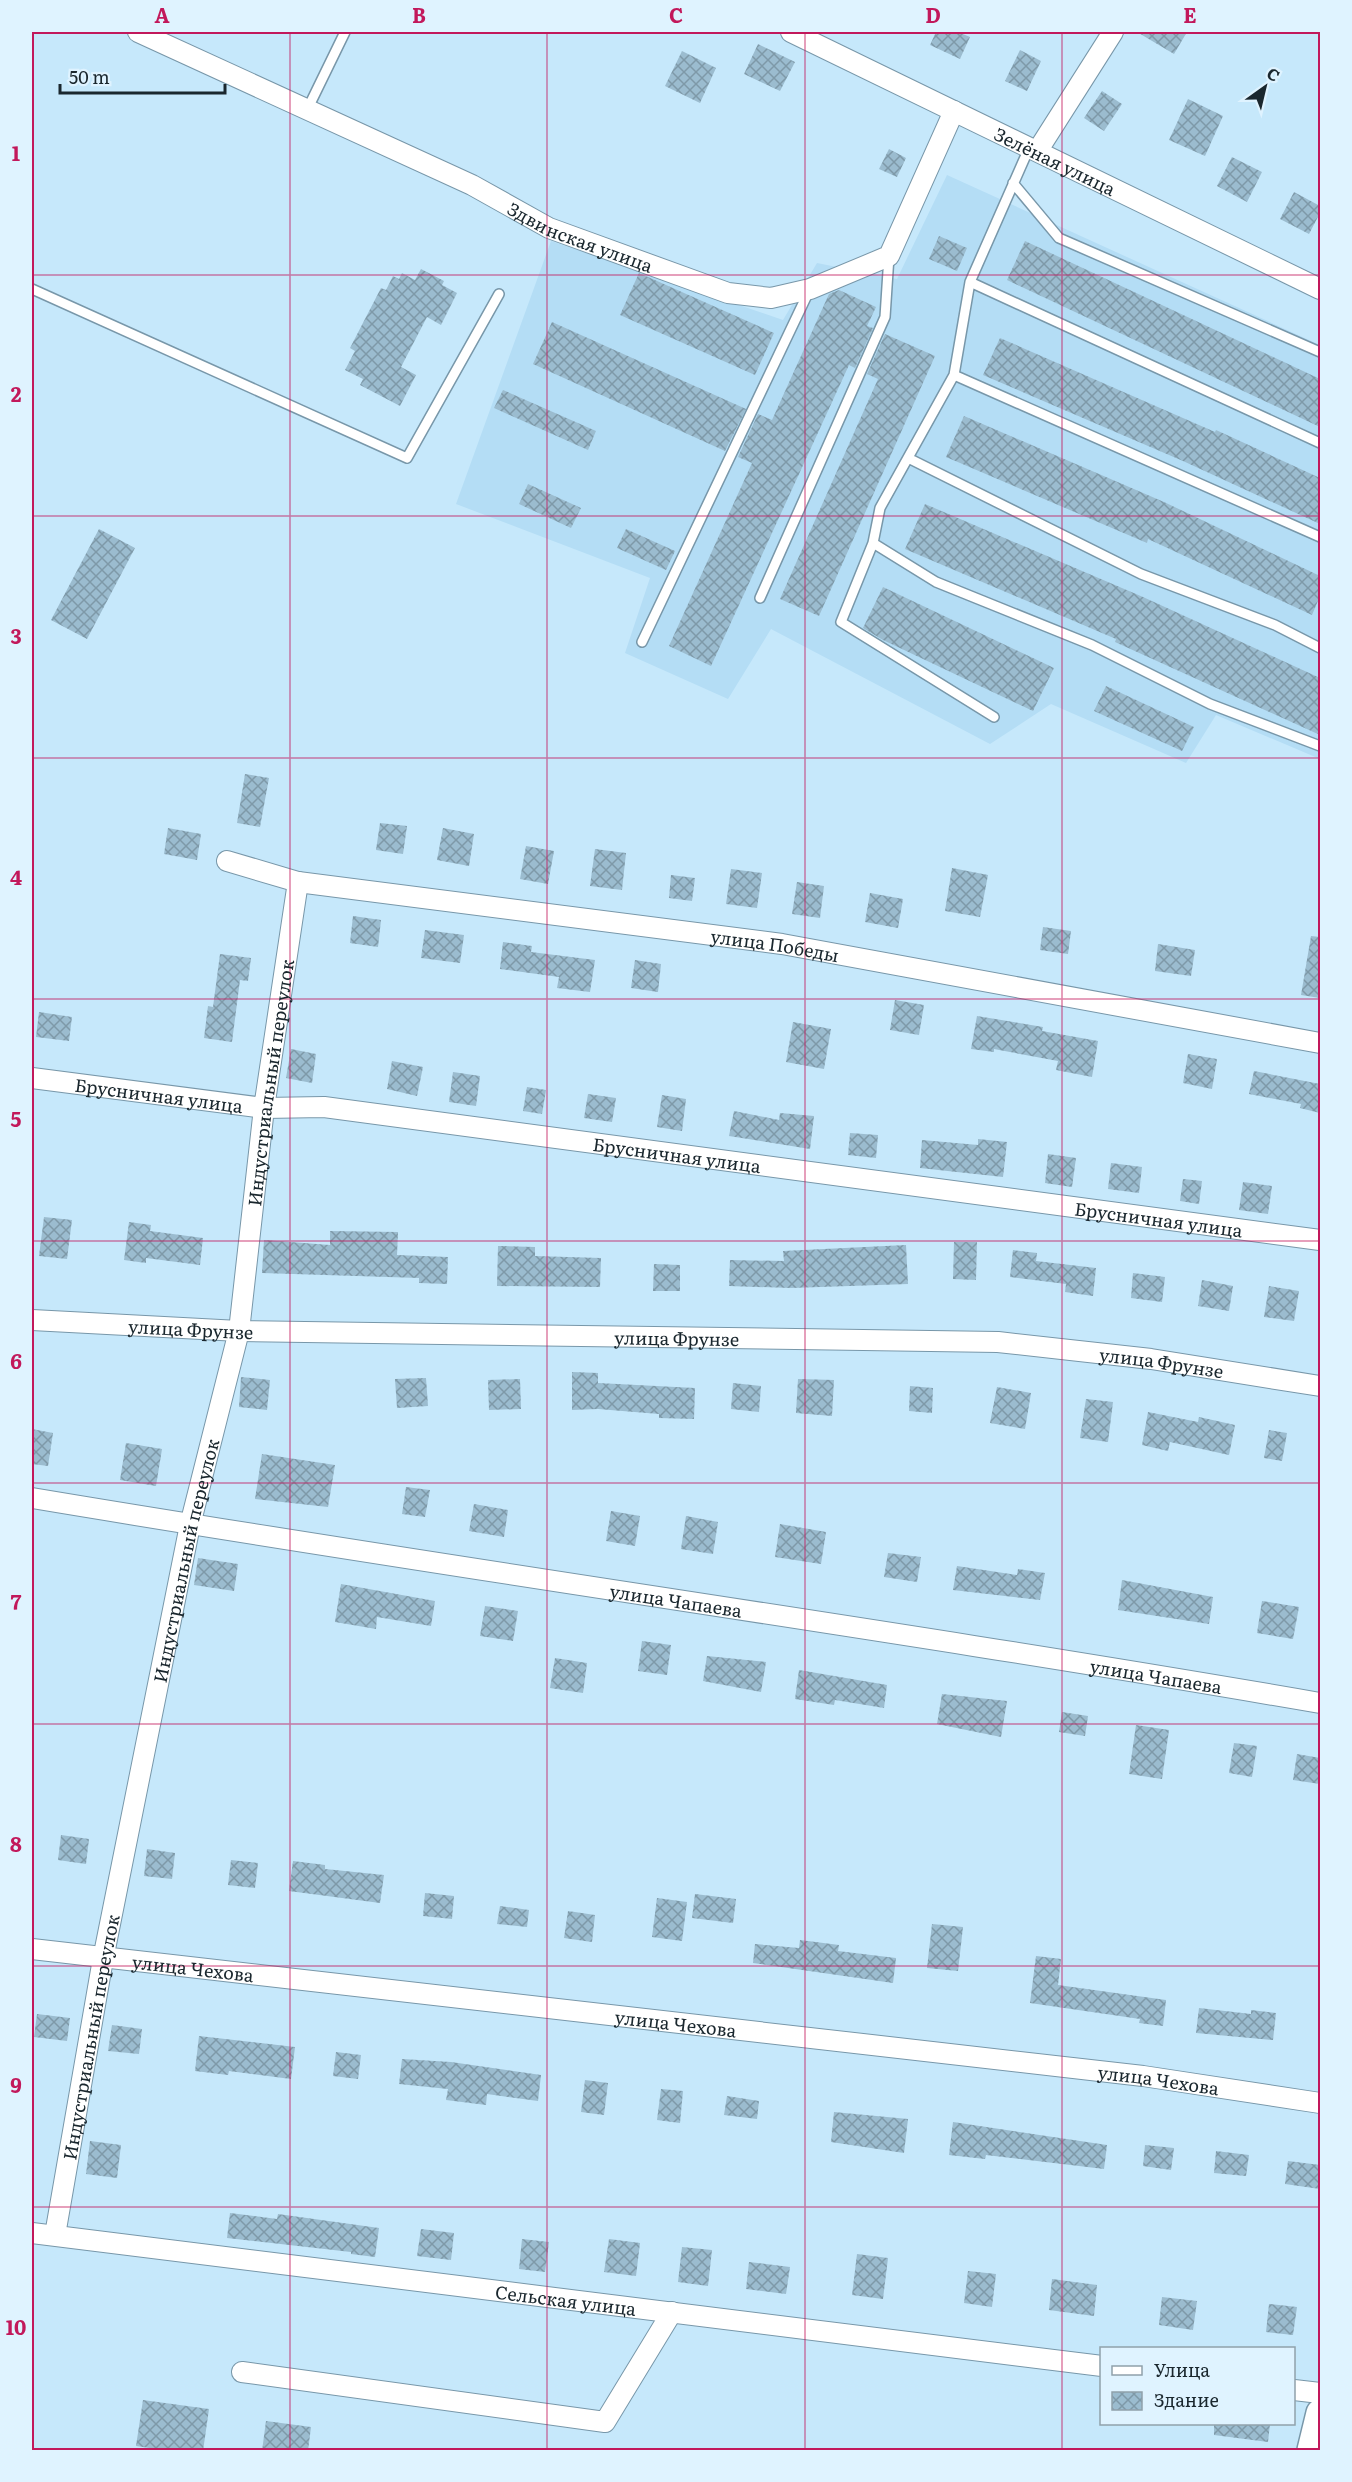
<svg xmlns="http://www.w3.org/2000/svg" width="1352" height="2482" font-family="Literata,serif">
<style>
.built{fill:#b4ddf5}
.building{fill:url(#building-cross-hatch)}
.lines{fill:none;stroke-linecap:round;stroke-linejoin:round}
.lane-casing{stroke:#7897a9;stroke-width:12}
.street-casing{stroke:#7897a9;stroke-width:22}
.secondary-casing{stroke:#7897a9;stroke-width:30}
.lane{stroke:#fff;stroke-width:9}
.street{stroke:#fff;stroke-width:20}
.secondary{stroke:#fff;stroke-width:27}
.grid{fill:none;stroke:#c2185b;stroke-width:1.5;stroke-opacity:0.55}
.labels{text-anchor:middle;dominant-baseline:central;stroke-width:4.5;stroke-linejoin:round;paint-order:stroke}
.street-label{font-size:18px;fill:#1a272e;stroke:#dff3ff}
.neatline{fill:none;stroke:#c2185b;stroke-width:2}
.grid-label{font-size:20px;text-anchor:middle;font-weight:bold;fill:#c2185b}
</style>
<defs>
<pattern id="building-cross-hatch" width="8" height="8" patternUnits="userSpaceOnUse" patternTransform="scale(1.5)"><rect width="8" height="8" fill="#9bbccf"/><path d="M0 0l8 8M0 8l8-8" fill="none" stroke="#7e99a8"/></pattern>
</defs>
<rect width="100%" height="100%" fill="#c6e8fb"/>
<path class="built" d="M947,175L1320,345V759L1216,715L1186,763L1051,704L990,744L771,629L728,699L625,653L650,578L456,504L551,241L783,320L817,263L897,279Z"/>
<path class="building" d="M936,32H958L970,37L960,59L930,45Z
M1137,32H1187L1174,54Z
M758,44L795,62L780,91L744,74Z
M1020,50L1041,61L1027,91L1005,81Z
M682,51L716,68L700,103L665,86Z
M1102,91L1122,104L1104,131L1084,118Z
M1188,99L1223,116L1205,156L1169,140Z
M889,149L906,158L897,177L879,169Z
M1232,157L1262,172L1247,202L1217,186Z
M1294,192L1320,206V213L1309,234L1280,219Z
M939,236L967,248L957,271L929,259Z
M1025,241L1320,379V427L1007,280Z
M421,269L444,281L442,285L457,293L441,325L427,317L401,367L416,375L400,406L360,385L363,379L345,370L355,351L350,348L381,288L386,290L393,276L399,279L402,273L415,280Z
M639,273L774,333L755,375L620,315Z
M839,290L876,307L867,326L873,328L855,368L849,365L711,666L669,646L752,463L738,457L758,414L772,420L829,294Z
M552,322L746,409L725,451L533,364Z
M885,334L935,356L819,616L780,599L878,379L867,374Z
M1000,338L1215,432L1216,430L1320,478V524L1183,461L983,375Z
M503,390L596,431L588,450L494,408Z
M964,416L1164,502L1320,576V596L1312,615L1148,539L1147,543L946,457Z
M528,484L581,508L571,528L519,504Z
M925,504L1143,597L1320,678V735L1115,642L1116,639L905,549Z
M99,529L135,548L87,639L51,620Z
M626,529L675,551L666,570L617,548Z
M883,587L1054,668L1033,711L883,640L863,628Z
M1106,686L1194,727L1182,751L1094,711Z
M245,774L269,778L260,827L237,823Z
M380,823L407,826L403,854L376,850Z
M168,828L201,834L197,860L164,854Z
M443,828L474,834L469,866L437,860Z
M526,846L554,851L548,884L520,879Z
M595,849L626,853L622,890L590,886Z
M952,868L988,875L980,917L945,911Z
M731,869L762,873L757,908L726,904Z
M671,875L695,878L692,901L669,898Z
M797,882L824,886L820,918L792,914Z
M870,893L903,899L898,928L865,922Z
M353,916L381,920L378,947L350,943Z
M1043,927L1071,931L1068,954L1040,950Z
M425,930L464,935L460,963L421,958Z
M1311,936L1320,937V998L1301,995Z
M503,942L532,946L531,952L595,960L590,992L557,988L559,977L500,969Z
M1158,944L1195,950L1191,976L1155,971Z
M220,954L251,958L248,981L240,980L232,1042L204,1038L208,1006L213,1007Z
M635,960L661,964L658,992L631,988Z
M895,1000L924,1005L919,1035L890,1030Z
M39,1012L72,1017L69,1041L36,1037Z
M977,1016L1043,1027L1042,1031L1098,1041L1092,1077L1056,1070L1058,1061L994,1049V1052L971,1049Z
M793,1022L831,1029L824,1069L786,1062Z
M291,1049L316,1054L312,1083L286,1078Z
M1188,1054L1217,1059L1212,1089L1183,1083Z
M392,1061L423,1067L417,1096L387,1089Z
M1254,1071L1320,1084V1113L1300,1108L1301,1104L1249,1094Z
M453,1072L480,1076L476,1106L449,1102Z
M527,1087L546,1090L542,1114L523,1111Z
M588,1094L616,1098L612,1122L584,1118Z
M662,1095L686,1099L682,1131L657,1127Z
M734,1111L779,1120L780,1113L814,1116L810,1149L729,1136Z
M850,1133L878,1135L876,1158L848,1155Z
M978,1139L1007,1142L1003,1177L920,1168L922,1140L978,1145Z
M1048,1154L1076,1158L1072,1187L1045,1183Z
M1111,1163L1142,1167L1139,1193L1108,1189Z
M1183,1179L1202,1181L1199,1204L1180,1201Z
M1243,1182L1272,1186L1268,1214L1239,1210Z
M44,1217L72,1220L67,1259L39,1256Z
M129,1222L151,1225L150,1231L203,1238L200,1265L146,1258V1263L124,1260Z
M330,1231L398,1232L397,1255L448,1257L447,1284L419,1283V1278L262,1273L264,1240L330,1245Z
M954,1242H977L976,1280L953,1279Z
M906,1245L908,1284L791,1288L729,1286L730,1260L784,1261L783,1251Z
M498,1246L535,1247V1256L601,1258L600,1287L497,1286Z
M1013,1250L1037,1253L1036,1261L1096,1268L1093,1296L1065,1292L1066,1284L1010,1277Z
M654,1264L680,1265V1291H653Z
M1133,1273L1165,1277L1162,1302L1131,1298Z
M1202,1280L1233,1286L1229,1311L1198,1306Z
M1269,1286L1299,1291L1294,1321L1264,1317Z
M572,1372L598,1373V1383L695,1388L694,1419L659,1418V1414L598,1409L572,1410Z
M241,1377L270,1380L267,1410L239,1407Z
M426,1378L428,1406L397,1408L395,1379Z
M520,1379L521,1409L489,1410L488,1380Z
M798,1379L834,1380L832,1416L796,1413Z
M733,1383L761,1386L759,1412L731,1409Z
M910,1386L933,1388L932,1413L909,1411Z
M997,1387L1031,1393L1025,1429L990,1423Z
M1086,1399L1113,1402L1108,1442L1080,1438Z
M1148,1412L1198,1422L1199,1417L1235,1425L1229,1455L1170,1442L1168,1451L1142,1445Z
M32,1429L53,1433L48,1466L32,1464Z
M1269,1430L1287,1433L1282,1461L1264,1458Z
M126,1443L162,1449L156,1486L120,1480Z
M262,1454L335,1465L328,1507L255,1499Z
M406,1487L430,1490L425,1517L402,1514Z
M474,1504L508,1510L504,1537L469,1531Z
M611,1511L640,1516L635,1546L606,1541Z
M686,1516L718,1522L713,1554L681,1549Z
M780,1524L826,1532L821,1564L775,1557Z
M888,1553L921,1557L917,1582L884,1577Z
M198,1558L238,1564L234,1591L194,1585Z
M957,1566L1017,1575L1018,1569L1045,1573L1040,1600L953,1590Z
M1122,1580L1213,1597L1209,1624L1118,1610Z
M341,1584L435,1601L431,1626L377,1617L376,1629L335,1622Z
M1262,1601L1299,1607L1293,1639L1257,1633Z
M485,1606L518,1611L513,1641L480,1636Z
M642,1641L671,1645L667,1675L638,1671Z
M707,1656L766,1662L761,1692L703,1681Z
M555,1658L587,1663L583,1693L550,1688Z
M799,1670L887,1685L884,1708L835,1700L834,1705L795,1699Z
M942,1694L1007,1701L1001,1737L937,1724Z
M1062,1712L1088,1716L1085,1736L1059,1732Z
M1136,1725L1169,1730L1162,1779L1129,1774Z
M1234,1743L1257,1746L1252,1777L1229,1773Z
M1297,1754L1320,1758V1784L1293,1780Z
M61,1835L89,1839L86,1864L58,1860Z
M147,1849L175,1853L172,1879L144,1876Z
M231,1860L258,1863L255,1888L228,1885Z
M293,1861L325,1865V1869L384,1875L380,1903L289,1891Z
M425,1893L454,1896L452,1919L423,1916Z
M695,1894L736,1899L733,1923L692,1918Z
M657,1898L687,1902L682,1941L652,1937Z
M500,1906L529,1910L527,1927L497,1924Z
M568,1911L595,1915L592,1942L564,1938Z
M932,1924L963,1927L958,1971L927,1968Z
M800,1940L839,1945L838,1951L896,1958L893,1983L753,1963L755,1944L799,1948Z
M1036,1956L1061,1959L1058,1985L1166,2000L1163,2026L1139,2023L1140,2019L1030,2003Z
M1199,2008L1251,2014V2010L1276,2013L1273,2040L1196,2033Z
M37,2014L70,2018L67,2041L34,2037Z
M112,2025L142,2029L139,2054L108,2051Z
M199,2036L295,2047L291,2079L229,2071L228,2075L195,2071Z
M336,2052L361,2055L358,2079L333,2076Z
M402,2059L451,2062L541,2075L538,2101L487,2094L486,2105L446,2100L448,2089L399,2084Z
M585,2080L608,2083L604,2115L581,2112Z
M661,2089L683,2091L680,2123L657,2120Z
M727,2096L759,2101L757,2119L724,2115Z
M834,2112L908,2119L904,2153L831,2142Z
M953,2122L1107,2145L1104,2169L986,2155L985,2159L949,2155Z
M90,2141L121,2145L117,2178L86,2174Z
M1145,2145L1174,2148L1171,2170L1143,2166Z
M1216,2151L1249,2155L1246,2176L1214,2173Z
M1288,2161L1320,2165V2189L1285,2184Z
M230,2213L277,2219L278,2214L379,2228L375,2257L351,2254V2252L227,2238Z
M421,2229L454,2233L451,2260L417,2256Z
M522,2239L549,2242L545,2272L519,2269Z
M609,2239L640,2243L636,2276L604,2272Z
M682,2247L712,2250L708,2286L678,2282Z
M857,2254L888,2258L883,2299L852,2295Z
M749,2262L790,2267L786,2294L746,2289Z
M968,2271L996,2274L992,2307L964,2303Z
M1052,2279L1097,2285L1094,2316L1049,2310Z
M1162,2297L1197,2301L1193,2330L1159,2325Z
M1269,2304L1297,2307L1293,2335L1266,2332Z
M143,2400L209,2409L203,2451H169L136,2446Z
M266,2421L311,2427L308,2451H262Z
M1214,2424H1270L1268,2442L1214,2435Z"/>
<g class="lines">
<defs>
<path id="lane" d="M308,108L345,32
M1013,183L1059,238L1320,352
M970,282L1320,443
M32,289L407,458L499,294
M954,375L1320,537
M908,458L1141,574L1275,625L1320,648
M873,543L936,582L1092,645L1210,704L1320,746
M760,598L885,317L889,256
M642,642L809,291
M994,717L841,622L873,543L880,508L954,375L970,282L1030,146"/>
<g id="street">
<path id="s1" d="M138,32L472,185L549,228L728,293L771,298L810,289L889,256L954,111"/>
<path id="s2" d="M791,32L1320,289"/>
<path d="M1038,150L1113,32"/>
<path id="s3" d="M227,861L298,882L782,944L1320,1043"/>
<path id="s4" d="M32,1078L264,1108L324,1107L1320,1240"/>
<path id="s5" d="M32,1320L239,1331L998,1342L1151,1359L1320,1386"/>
<path id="s6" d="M32,1498C461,1570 892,1629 1320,1703"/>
<path id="s7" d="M32,1949L1143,2076L1320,2103"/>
<path id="s8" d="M32,2233L1102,2366"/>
<path id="s9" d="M55,2235L103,1959L190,1525L239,1331L264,1108L298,882"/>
<path d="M242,2372L605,2422L672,2312"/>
<path d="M1294,2390L1320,2393"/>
</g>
<path id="secondary" d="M1311,2450L1320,2413"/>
</defs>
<use href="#lane" class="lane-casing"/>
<use href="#street" class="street-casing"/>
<use href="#secondary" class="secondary-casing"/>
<use href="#lane" class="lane"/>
<use href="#street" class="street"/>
<use href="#secondary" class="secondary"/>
</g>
<path class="grid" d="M290,32V2450M547,32V2450M805,32V2450M1062,32V2450M32,275H1320M32,516H1320M32,758H1320M32,999H1320M32,1241H1320M32,1483H1320M32,1724H1320M32,1966H1320M32,2207H1320"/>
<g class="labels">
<g class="street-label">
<text stroke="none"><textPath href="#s2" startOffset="294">Зелёная улица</textPath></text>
<text stroke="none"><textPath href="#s1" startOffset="488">Здвинская улица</textPath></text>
<text stroke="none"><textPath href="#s3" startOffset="555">улица Победы</textPath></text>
<text stroke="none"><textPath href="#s9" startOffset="1173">Индустриальный переулок</textPath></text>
<text stroke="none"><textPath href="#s4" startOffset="128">Брусничная улица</textPath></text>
<text stroke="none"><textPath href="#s4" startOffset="650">Брусничная улица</textPath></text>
<text stroke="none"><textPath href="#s4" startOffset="1136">Брусничная улица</textPath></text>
<text stroke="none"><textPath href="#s5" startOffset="159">улица Фрунзе</textPath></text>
<text stroke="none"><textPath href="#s5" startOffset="645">улица Фрунзе</textPath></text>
<text stroke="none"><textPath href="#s5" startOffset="1131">улица Фрунзе</textPath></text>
<text stroke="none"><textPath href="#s9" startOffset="687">Индустриальный переулок</textPath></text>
<text stroke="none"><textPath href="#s6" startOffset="652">улица Чапаева</textPath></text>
<text stroke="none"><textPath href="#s6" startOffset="1138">улица Чапаева</textPath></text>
<text stroke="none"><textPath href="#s7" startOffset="162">улица Чехова</textPath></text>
<text stroke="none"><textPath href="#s7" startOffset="648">улица Чехова</textPath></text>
<text stroke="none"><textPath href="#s9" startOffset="201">Индустриальный переулок</textPath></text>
<text stroke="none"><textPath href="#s7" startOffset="1134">улица Чехова</textPath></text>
<text stroke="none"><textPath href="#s8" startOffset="538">Сельская улица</textPath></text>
</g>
</g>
<rect width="1352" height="2482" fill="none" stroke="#dff3ff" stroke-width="66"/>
<rect x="1100" y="2347" width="195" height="78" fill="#dff3ff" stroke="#90a1ab" stroke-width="1.5"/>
<rect x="1112" y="2366" width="30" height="9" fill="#ffffff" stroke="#90a1ab" stroke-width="1.5"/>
<text x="1154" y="2377" font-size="18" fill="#1a272e">Улица</text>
<rect x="1112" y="2392" width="30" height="18" fill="url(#building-cross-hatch)" stroke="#90a1ab" stroke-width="1.5"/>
<text x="1154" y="2407" font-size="18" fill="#1a272e">Здание</text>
<g transform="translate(1265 87) rotate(34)" stroke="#dff3ff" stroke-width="4.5" paint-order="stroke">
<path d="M0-4.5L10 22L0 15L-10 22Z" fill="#1a272e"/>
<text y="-9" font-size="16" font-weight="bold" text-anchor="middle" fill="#1a272e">С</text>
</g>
<path d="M60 84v9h165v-9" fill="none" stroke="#1a272e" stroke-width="3"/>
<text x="69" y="84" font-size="18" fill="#1a272e" stroke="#dff3ff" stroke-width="4.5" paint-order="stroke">50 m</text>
<rect x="33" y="33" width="1286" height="2416" class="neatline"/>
<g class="grid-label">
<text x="162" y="23">A</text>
<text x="419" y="23">B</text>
<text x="676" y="23">C</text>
<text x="933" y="23">D</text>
<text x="1190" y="23">E</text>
<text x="16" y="161">1</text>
<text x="16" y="402">2</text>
<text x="16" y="644">3</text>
<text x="16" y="885">4</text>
<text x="16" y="1127">5</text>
<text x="16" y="1369">6</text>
<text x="16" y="1610">7</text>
<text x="16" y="1852">8</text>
<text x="16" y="2093">9</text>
<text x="16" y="2335">10</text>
</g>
</svg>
